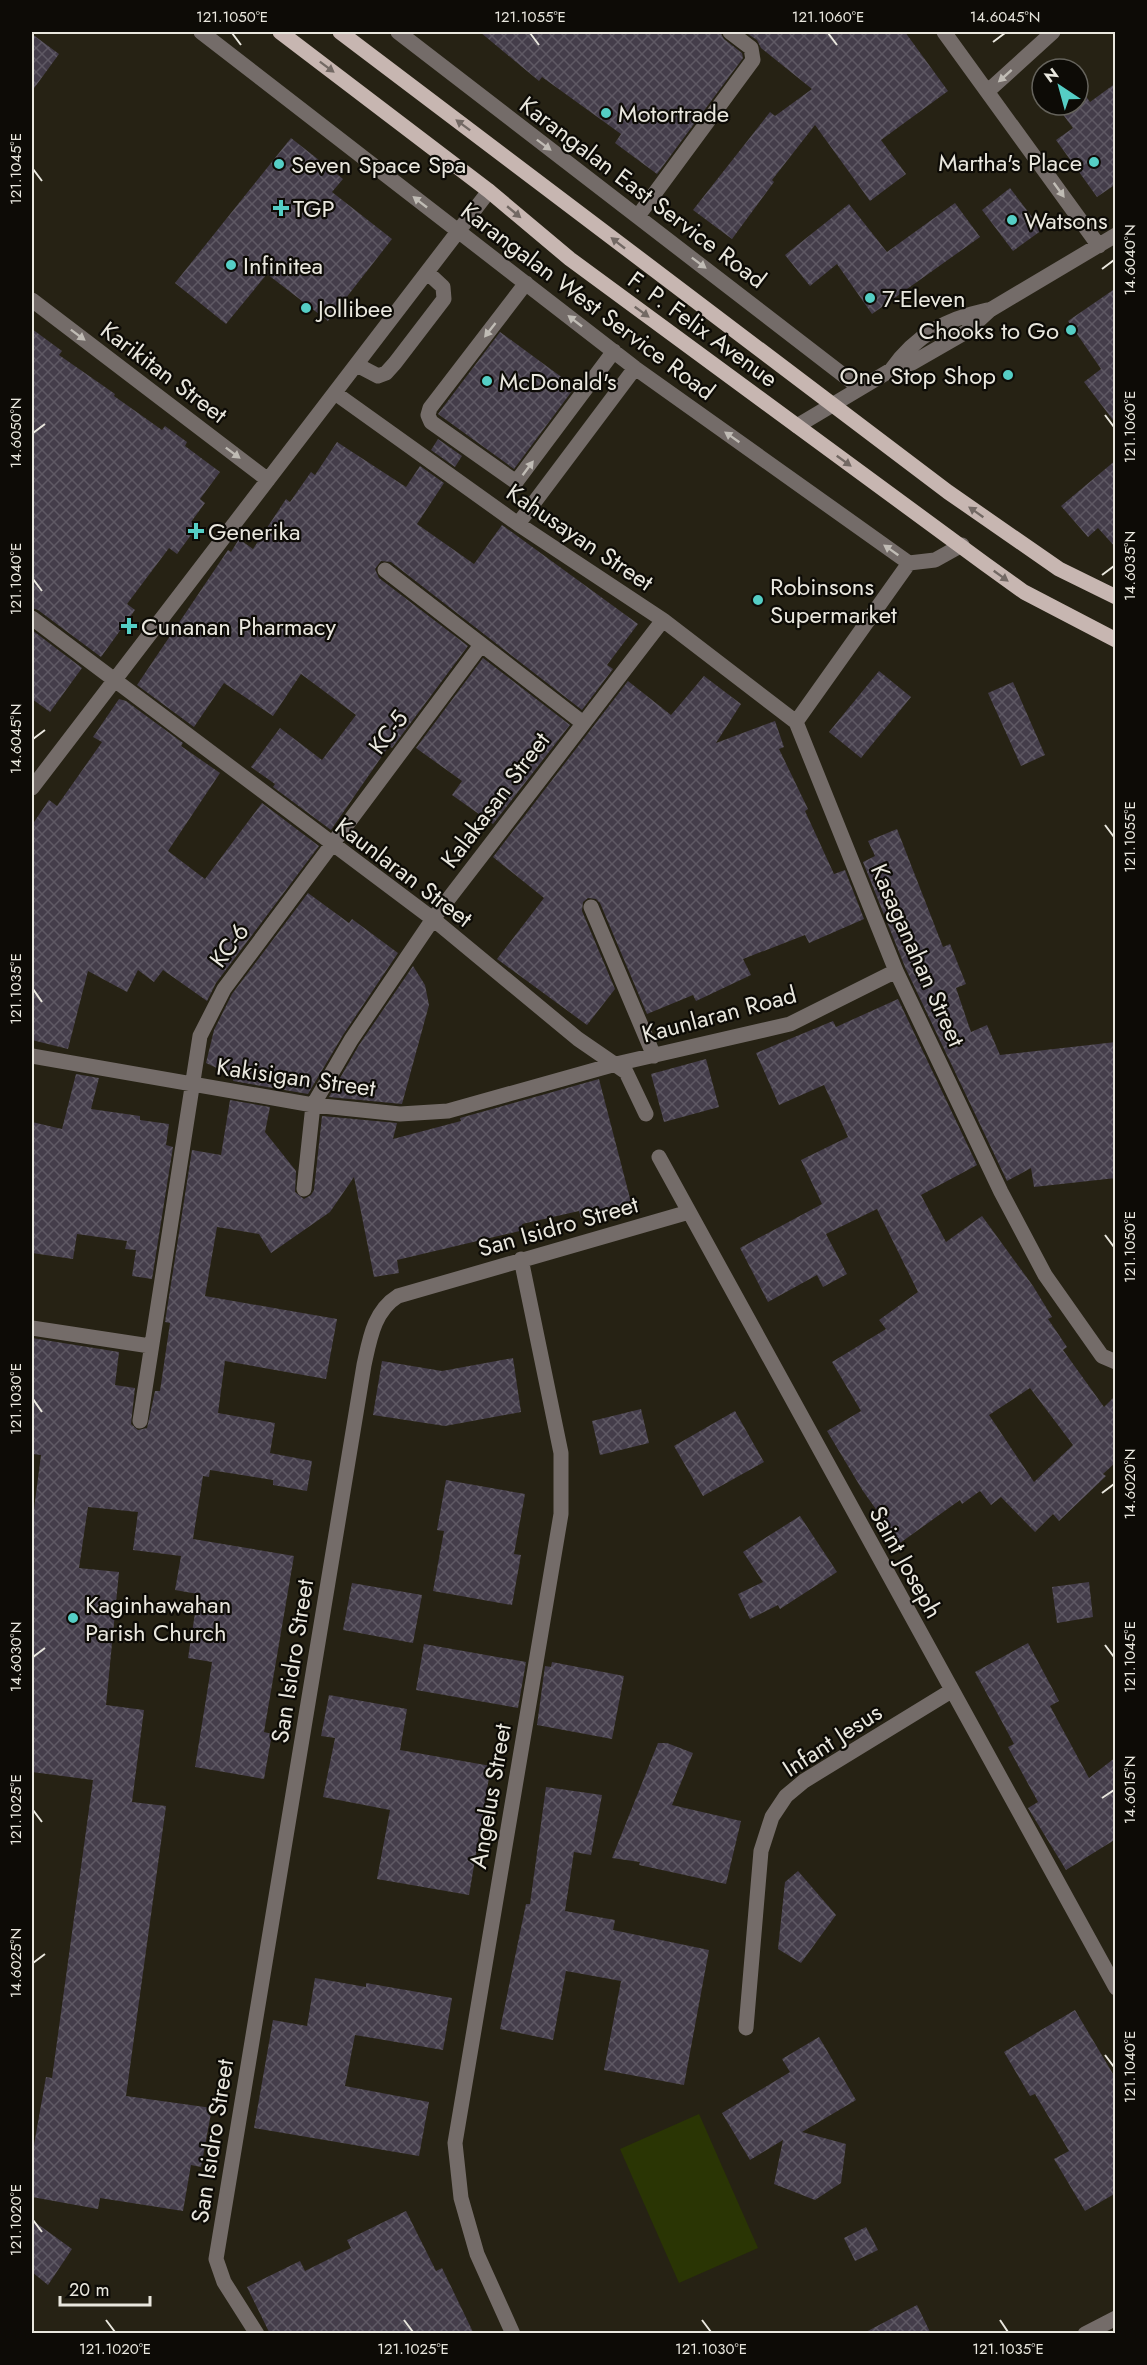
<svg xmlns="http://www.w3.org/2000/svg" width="1147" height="2365" font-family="Jost,sans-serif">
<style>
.garden{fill:#2a3504}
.building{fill:url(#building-cross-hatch);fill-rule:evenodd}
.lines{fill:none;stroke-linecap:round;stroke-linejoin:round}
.minor{stroke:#746c69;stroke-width:15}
.major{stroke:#c7b6b1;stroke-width:15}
.oneway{fill:#736964}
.oneway2{fill:#c0bcb5}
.ticks{fill:none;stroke:#e9e7de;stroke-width:2}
.poi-dot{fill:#55cec5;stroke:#0d0b06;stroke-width:2}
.labels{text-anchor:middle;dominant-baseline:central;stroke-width:4.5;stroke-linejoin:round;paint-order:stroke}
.poi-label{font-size:24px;fill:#e9e7de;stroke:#0d0b06;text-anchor:start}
.street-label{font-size:24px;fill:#e9e7de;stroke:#0d0b06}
.neatline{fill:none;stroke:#e9e7de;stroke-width:2}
.ticks-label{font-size:15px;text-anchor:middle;fill:#e9e7de}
</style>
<defs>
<pattern id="building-cross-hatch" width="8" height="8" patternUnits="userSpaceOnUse" patternTransform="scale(1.5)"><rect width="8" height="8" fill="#443d4a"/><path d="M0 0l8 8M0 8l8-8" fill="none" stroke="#5f5964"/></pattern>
</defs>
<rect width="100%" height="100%" fill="#262214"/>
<path class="garden" d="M699,2114L758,2248L679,2283L620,2149Z"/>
<path class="building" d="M480,32H720L724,39L742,53L743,58L657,174L615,143L621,134L542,77L539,81Z
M745,32H905L948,91L881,140L906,174L870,201L815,125L772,180L774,182L732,239L693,210L770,112L775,116L812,89L761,48L757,40Z
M32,34L59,54L32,91Z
M1116,83V184L1097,197L1056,140L1073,128L1056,105H1078V85L1090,102Z
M291,138L343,179L332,192L392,239L328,321L267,274L226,324L175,283Z
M1010,188L1042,230L1013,251L982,210Z
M955,203L980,237L872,314L837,264L810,286L785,255L849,204L887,252Z
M1116,288V424L1084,382L1101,369L1068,321Z
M32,329L62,351L59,355L115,394L114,396L162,430L165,426L187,442L185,446L220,472L200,499L205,503L191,522L197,527L177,554L169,548L127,604L135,610L101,657L38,610L32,608Z
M500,332L575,387L514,469L438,414Z
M438,439L462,456L455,467L431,450Z
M337,442L406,487L420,466L444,483L417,524L474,564L502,525L638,624L607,665L613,669L582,710L391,562L381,561L375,569L379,578L468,646L392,748L389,746L331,830L273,787L275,784L251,767L280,728L322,760L356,715L301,674L273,716L224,683L194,727L137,685L228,550L231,552L239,539L253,549L286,499L290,502L311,472L315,475Z
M1116,460V548L1098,528L1088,537L1061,506Z
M32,630L82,668L50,712L32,699Z
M483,658L570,725L493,824L452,795L462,781L416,748Z
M879,671L911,697L861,758L829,732Z
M704,676L741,704L716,743L775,721L784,747L779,749L808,809L805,811L834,874L845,870L864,919L809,943L805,935L743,959L751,975L696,1001L693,995L647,1014L600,903L596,899L588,898L583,902L582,911L615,989L587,1025L497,959L544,898L493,857L628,681L671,715Z
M1013,682L1045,755L1021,766L988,693Z
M119,699L126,701L183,743L181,746L220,773L168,851L205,879L262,803L319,846L216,983L207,1001L163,970L154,982L138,970L127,992L88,971L68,1049L32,1040V825L49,800L57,806L102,742L93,737Z
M897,829L943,947L950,944L966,984L956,988L971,1032L987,1025L1000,1055L1116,1042V1178L1034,1187L1031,1168L1007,1181L905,967L863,862L875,856L868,841Z
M308,893L349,923L352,919L398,953L343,1035L308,1094L233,1081L234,1076L206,1063L214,1030L232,994Z
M413,966L425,985L429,1005L402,1104L329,1097L359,1045Z
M898,999L977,1165L921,1195L946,1242L982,1216L1033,1286L1052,1317L1048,1319L1067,1347L1063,1350L1104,1407L1116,1395V1462L1103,1474L1106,1476L1059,1521L1053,1514L1035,1532L1001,1497L991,1505L980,1491L962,1504L960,1500L900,1543L863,1491L827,1431L861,1411L832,1362L886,1329L879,1320L918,1292L877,1209L826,1234L847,1274L823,1287L817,1275L768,1302L740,1248L822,1204L801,1160L848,1137L824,1085L779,1105L756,1053L833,1021L836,1027ZM1030,1388L1073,1445L1034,1482L989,1415Z
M706,1059L719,1107L664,1122L651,1074Z
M76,1074L99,1078L91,1109L140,1116V1120L169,1124L166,1145L173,1147L152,1279L132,1276L136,1250L125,1249L127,1241L77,1234L73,1259L32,1253V1122L62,1129Z
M599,1079L632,1206L581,1218L579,1211L522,1224L524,1230L397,1260L399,1273L374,1277L354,1177L330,1212L271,1253L259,1234L217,1227L205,1296L337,1319L326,1379L225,1361L218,1413L275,1423L270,1453L312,1461L307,1491L273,1485V1480L210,1470L209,1477L203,1476L193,1539L294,1556L264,1732L272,1734L264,1779L195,1767L212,1662L188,1658L198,1594L175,1590L181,1556L133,1550L138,1512L88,1507L79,1568L119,1572L106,1705L144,1710L132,1802L166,1806L126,2096L212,2108L201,2167L191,2165L183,2211L100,2198L98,2209L32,2197V2156L46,2077L52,2078L93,1780L32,1772V1509H34L41,1455L32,1454V1338L119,1352L115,1385L135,1388L131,1424L138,1430L147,1428L155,1391H160L170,1323L165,1322L192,1150L221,1155L230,1100L270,1107L265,1132L296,1171L295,1192L304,1199L311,1195L314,1190L322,1116L397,1123L393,1139L461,1121L460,1118Z
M513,1358L521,1412L445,1426L373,1415L382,1361L442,1371Z
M641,1409L649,1443L600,1455L592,1421Z
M735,1411L764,1462L703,1496L674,1446Z
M446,1480L525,1494L514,1554L521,1555L512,1605L433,1591L444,1531L437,1530Z
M800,1516L837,1572L780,1609L778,1605L750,1619L738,1594L763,1582L743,1552Z
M1089,1582L1093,1617L1057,1623L1052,1587Z
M352,1583L422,1595L413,1643L343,1630Z
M1028,1643L1059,1701L1050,1706L1089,1778L1116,1757V1839L1066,1870L1028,1808L1038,1802L1008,1747L1014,1744L975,1672Z
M424,1644L526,1662L518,1708L416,1690Z
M552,1662L624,1676L612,1739L537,1725L545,1666L551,1667Z
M329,1695L407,1709L400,1750L491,1766L469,1895L377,1879L390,1810L323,1797L335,1738L321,1736Z
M658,1743H667L693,1753L672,1805L741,1821L726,1884L639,1865L640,1862L612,1858Z
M546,1787L602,1795L591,1855L574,1852L565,1911L615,1920L613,1930L709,1950L684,2085L604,2070L621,1981L566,1971L553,2040L500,2029L526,1904H530Z
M798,1871L836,1915L801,1963L778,1949L785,1882Z
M315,1978L366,1987V1983L452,1998L443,2050L355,2035L345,2086L429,2102L419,2156L254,2128L273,2020L307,2026Z
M1075,2010L1116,2079V2193L1085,2211L1054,2159L1069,2151L1035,2094L1030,2096L1004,2052Z
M819,2037L856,2100L802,2132L846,2144L841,2183L815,2200L774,2184L783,2140L750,2160L722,2113L790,2072L782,2059Z
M406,2211L436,2271L442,2268L474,2334H270L247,2287L300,2261L305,2271L351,2248L347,2240Z
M32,2220L72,2249L48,2285L32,2272Z
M866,2227L878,2250L855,2261L844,2238Z
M917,2305L931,2334H862Z"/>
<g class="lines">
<path class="minor" d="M201,32L635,368L909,563L935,560L962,545
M398,32L860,388
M944,32L1099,246
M988,91L1053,32
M638,216L753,60L751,48L730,32
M526,283L430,408L428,415L431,422L516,482L614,351
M32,300L268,480
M357,365L378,376L386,373L395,363L444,299L443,287L428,273
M891,370C916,335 946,319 987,310
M335,393L518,524L663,620L796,722
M797,426L891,370L912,363L966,332L990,310L1116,235
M518,524L635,368
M385,570L583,723
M32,618L433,919L578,1039L626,1072L646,1114
M796,722L896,971L1001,1192L1045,1275L1102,1356L1116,1362
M796,722L909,563
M32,788L489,191
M591,907L654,1056
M32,1056L313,1105L400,1114L448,1111L616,1064L790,1024L896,971
M659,1157L1116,1988
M304,1189L313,1105L351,1040L433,919L663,620
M32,1328L150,1346
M140,1421L200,1036L224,989L481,645
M746,2028L761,1851L772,1817L786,1796L804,1781L951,1691
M257,2334L224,2282L216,2259L364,1365C370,1338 374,1311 398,1296L689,1212
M513,2334L477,2254L461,2198L455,2143L561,1514V1453L521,1259
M1085,2334L1116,2318"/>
<path class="major" d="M280,32L489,191L570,259L985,564L1024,592L1116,640
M340,32L948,492L1059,569L1116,597"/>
</g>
<defs><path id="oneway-solid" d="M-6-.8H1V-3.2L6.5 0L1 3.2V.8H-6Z" transform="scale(1.5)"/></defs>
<g class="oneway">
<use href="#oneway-solid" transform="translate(327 67) rotate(37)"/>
<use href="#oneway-solid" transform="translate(463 125) rotate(-143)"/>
<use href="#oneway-solid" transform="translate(514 212) rotate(40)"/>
<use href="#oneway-solid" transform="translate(618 243) rotate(-142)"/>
<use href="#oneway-solid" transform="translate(642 312) rotate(36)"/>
<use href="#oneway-solid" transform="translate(844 461) rotate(36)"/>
<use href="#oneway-solid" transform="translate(976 512) rotate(-145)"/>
<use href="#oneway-solid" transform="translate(1001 576) rotate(36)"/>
</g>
<g class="oneway2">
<use href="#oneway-solid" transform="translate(1005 76) rotate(138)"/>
<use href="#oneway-solid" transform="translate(544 145) rotate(37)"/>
<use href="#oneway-solid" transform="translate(1059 190) rotate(54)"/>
<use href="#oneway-solid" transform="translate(420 202) rotate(-142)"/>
<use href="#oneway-solid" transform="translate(699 263) rotate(37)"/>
<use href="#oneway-solid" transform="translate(575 321) rotate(-142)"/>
<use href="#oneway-solid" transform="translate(490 330) rotate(128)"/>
<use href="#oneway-solid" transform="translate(78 335) rotate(37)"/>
<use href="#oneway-solid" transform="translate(732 437) rotate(-145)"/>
<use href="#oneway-solid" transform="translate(233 453) rotate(37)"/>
<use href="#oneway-solid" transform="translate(528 468) rotate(-53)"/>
<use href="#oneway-solid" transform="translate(891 550) rotate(-145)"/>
</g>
<path class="ticks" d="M232,33L241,45M530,33L539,45M828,33L837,45M993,42L1005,33M33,169L42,181M1102,269L1114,260M1105,415L1114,427M33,433L45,424M1102,575L1114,566M33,579L42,591M33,739L45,730M1105,825L1114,837M33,989L42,1002M1105,1235L1114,1247M33,1399L42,1412M1102,1493L1114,1484M1105,1645L1114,1657M33,1657L45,1648M1102,1798L1114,1790M33,1810L42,1822M33,1963L45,1954M1105,2055L1114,2067M33,2220L42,2232M106,2320L115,2332M404,2320L413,2332M702,2320L711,2332M1000,2320L1008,2332"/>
<g class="poi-dot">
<circle cx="606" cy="113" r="6"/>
<circle cx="1094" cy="162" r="6"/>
<circle cx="279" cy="164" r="6"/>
<path d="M278 199h6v6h6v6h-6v6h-6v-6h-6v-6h6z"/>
<circle cx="1012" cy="220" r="6"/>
<circle cx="231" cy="265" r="6"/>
<circle cx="870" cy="298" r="6"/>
<circle cx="306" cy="308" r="6"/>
<circle cx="1071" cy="330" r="6"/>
<circle cx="1008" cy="375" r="6"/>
<circle cx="487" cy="381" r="6"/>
<path d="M193 522h6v6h6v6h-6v6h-6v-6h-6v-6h6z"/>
<circle cx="758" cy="600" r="6"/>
<path d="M126 617h6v6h6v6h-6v6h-6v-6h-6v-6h6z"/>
<circle cx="73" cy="1618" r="6"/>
</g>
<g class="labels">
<g class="poi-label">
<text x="618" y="113">Motortrade</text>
<text x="1082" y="162" text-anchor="end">Martha's Place</text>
<text x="291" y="164">Seven Space Spa</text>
<text x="293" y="208">TGP</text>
<text x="1024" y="220">Watsons</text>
<text x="243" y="265">Infinitea</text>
<text x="882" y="298">7-Eleven</text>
<text x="318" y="308">Jollibee</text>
<text x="1059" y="330" text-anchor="end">Chooks to Go</text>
<text x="996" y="375" text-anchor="end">One Stop Shop</text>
<text x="499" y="381">McDonald's</text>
<text x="208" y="531">Generika</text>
<text x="770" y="586">Robinsons<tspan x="770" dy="28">Supermarket</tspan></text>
<text x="141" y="626">Cunanan Pharmacy</text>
<text x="85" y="1604">Kaginhawahan<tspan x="85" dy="28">Parish Church</tspan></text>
</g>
<g class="street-label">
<text transform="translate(643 192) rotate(37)">Karangalan East Service Road</text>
<text transform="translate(588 301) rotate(37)">Karangalan West Service Road</text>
<text transform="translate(703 329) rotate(36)">F. P. Felix Avenue</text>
<text transform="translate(164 372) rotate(37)">Karikitan Street</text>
<text transform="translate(580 537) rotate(34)">Kahusayan Street</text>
<text transform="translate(388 732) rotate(-53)">KC-5</text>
<text transform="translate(495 800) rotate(-53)">Kalakasan Street</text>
<text transform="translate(404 872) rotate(37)">Kaunlaran Street</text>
<text transform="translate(229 945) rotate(-53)">KC-6</text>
<text transform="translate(918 955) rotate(66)">Kasaganahan Street</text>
<text transform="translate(719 1014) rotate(-15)">Kaunlaran Road</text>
<text transform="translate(296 1077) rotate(8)">Kakisigan Street</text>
<text transform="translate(558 1226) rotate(-16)">San Isidro Street</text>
<text transform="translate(906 1562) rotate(61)">Saint Joseph</text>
<text transform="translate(292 1661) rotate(-81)">San Isidro Street</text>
<text transform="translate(832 1740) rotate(-33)">Infant Jesus</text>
<text transform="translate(490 1796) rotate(-80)">Angelus Street</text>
<text transform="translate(212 2141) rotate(-81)">San Isidro Street</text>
</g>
</g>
<rect width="1147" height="2365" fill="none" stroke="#0d0b06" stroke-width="66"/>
<g transform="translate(1060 87) rotate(324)"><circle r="28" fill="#0d0b06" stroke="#65635c" stroke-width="1.5"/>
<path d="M0-4.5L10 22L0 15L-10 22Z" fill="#55cec5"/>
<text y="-9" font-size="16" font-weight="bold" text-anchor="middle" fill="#e9e7de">N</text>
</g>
<path d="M60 2296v9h90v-9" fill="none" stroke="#e9e7de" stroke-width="3"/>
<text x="69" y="2296" font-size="18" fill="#e9e7de" stroke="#0d0b06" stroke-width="4.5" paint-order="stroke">20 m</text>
<rect x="33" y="33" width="1081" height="2299" class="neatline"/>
<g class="ticks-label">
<text x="232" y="22">121.1050°E</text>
<text x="530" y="22">121.1055°E</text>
<text x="828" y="22">121.1060°E</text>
<text x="1005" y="22">14.6045°N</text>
<text transform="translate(16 169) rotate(-90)" y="5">121.1045°E</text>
<text transform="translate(1130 260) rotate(-90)" y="5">14.6040°N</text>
<text transform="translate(1130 427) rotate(-90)" y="5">121.1060°E</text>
<text transform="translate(16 433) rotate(-90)" y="5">14.6050°N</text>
<text transform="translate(1130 566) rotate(-90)" y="5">14.6035°N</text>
<text transform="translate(16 579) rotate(-90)" y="5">121.1040°E</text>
<text transform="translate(16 739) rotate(-90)" y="5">14.6045°N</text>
<text transform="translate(1130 837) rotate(-90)" y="5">121.1055°E</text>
<text transform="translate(16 989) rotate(-90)" y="5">121.1035°E</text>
<text transform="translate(1130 1247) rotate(-90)" y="5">121.1050°E</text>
<text transform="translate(16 1399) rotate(-90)" y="5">121.1030°E</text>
<text transform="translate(1130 1484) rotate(-90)" y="5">14.6020°N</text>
<text transform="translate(1130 1657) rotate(-90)" y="5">121.1045°E</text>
<text transform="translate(16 1657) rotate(-90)" y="5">14.6030°N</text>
<text transform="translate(1130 1790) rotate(-90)" y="5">14.6015°N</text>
<text transform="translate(16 1810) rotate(-90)" y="5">121.1025°E</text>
<text transform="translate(16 1963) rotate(-90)" y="5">14.6025°N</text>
<text transform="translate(1130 2067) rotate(-90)" y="5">121.1040°E</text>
<text transform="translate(16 2220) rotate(-90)" y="5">121.1020°E</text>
<text x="115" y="2354">121.1020°E</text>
<text x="413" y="2354">121.1025°E</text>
<text x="711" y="2354">121.1030°E</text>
<text x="1008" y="2354">121.1035°E</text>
</g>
</svg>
